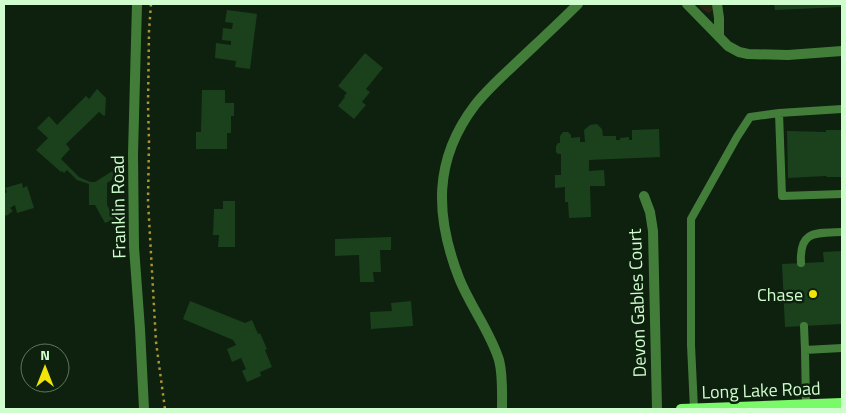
<svg xmlns="http://www.w3.org/2000/svg" width="846" height="413" font-family="'Titillium Web',sans-serif">
<style>
.green{fill:#2a2511}
.building{fill:#1a411c}
.lines{fill:none;stroke-linecap:round;stroke-linejoin:round}
.path{stroke:#ae9432;stroke-width:2.5;stroke-dasharray:2.5 4;stroke-linecap:butt}
.service{stroke:#427e3a;stroke-width:8}
.minor{stroke:#427e3a;stroke-width:10}
.tertiary{stroke:#427e3a;stroke-width:10}
.secondary{stroke:#7bfa69;stroke-width:10}
.poi-dot{fill:#f0e408;stroke:#0e200e;stroke-width:2}
.labels{text-anchor:middle;dominant-baseline:central;stroke-width:5;stroke-linejoin:round;paint-order:stroke}
.street-label{font-size:18px;fill:#d0fdce;stroke:#0e200e}
.poi-label{font-size:18px;fill:#d0fdce;stroke:#0e200e;text-anchor:end}
</style>
<rect width="100%" height="100%" fill="#0e200e"/>
<path class="green" d="M697,4H713V10L709,13L703,10Z"/>
<path class="building" d="M774,4H842V7L775,10Z
M227,10L257,14L250,69L235,67L236,61L215,58L216,43L231,45V41L222,40L223,28L232,29L233,23L225,22Z
M365,53L383,68L366,89L370,92L362,102L366,105L354,119L338,106L345,97L344,96L347,93L338,86Z
M97,89L106,98L105,115L104,116L99,112L66,144L70,149L61,159L79,177L90,182H95L114,170L118,176L107,183V205L119,227V236L110,221L105,223L95,205H89V184L77,180L67,170L64,173L62,171L61,172L36,150L48,138L37,128L49,116L57,125L86,96L89,99Z
M202,90H225V103H234V116H231V133H227V149H196V132H201Z
M597,124L602,129L603,136H616V140H620V138L629,137V140H632V130L659,129L660,157L589,160V171L604,170L605,186H590L591,217L569,218L568,202H565V187L555,188V175H561V154H558L556,152V146L558,143H560V136L563,132H568L571,135V138L580,137V142H585L584,130L590,125Z
M826,130H842V177H827L826,176L788,178L787,131L826,132Z
M22,183L23,188L27,186L34,208L17,213L15,205L10,208L13,211L6,216L4,214V194L7,192L5,188Z
M223,201H235V247H218L219,235H213L214,209H223Z
M391,237V250H380L381,272H373L374,282H360L359,255L335,256V239Z
M842,251V324L785,327L782,264L824,262L823,252Z
M190,301L245,323L252,320L258,334L260,333L267,349L265,350L272,367L260,372L261,376L247,382L242,371L246,369L241,358L232,362L227,349L236,345L233,340L183,319Z
M411,301L413,326L371,329L370,312L392,311L391,303Z"/>
<g class="lines">
<path class="path" d="M151,4L149,31L148,105L149,141L148,201L156,342L165,409"/>
<path class="service" d="M779,113L782,196L842,194
M801,263C799,230 816,233 842,232
M804,326L805,350
M806,405L805,350L842,348
M694,409L691,345V219L737,137L750,117L779,113L842,109"/>
<path class="minor" d="M687,4L728,46L739,52L748,54L788,55L842,51
M717,4L719,18V37
M644,196L650,212L653,231L657,409
M502,409C502,393 503,375 499,360C490,331 470,306 459,278C435,216 433,160 475,105C486,91 499,79 512,67C534,46 557,25 578,4"/>
<path class="tertiary" d="M137,4L133,154L134,247L140,329L144,409"/>
<path class="secondary" d="M681,409L842,403"/>
</g>
<circle class="poi-dot" cx="813" cy="294" r="5"/>
<g class="labels">
<g class="street-label">
<text transform="translate(118 207) rotate(-91)">Franklin Road</text>
<text transform="translate(637 303) rotate(-92)">Devon Gables Court</text>
<text transform="translate(761 390) rotate(-2)">Long Lake Road</text>
</g>
<g class="poi-label">
<text x="803" y="294">Chase</text>
</g>
</g>
<rect width="846" height="413" fill="none" stroke="#d0fdce" stroke-width="10"/>
<g transform="translate(45 368)"><circle r="24" fill="#0e200e" stroke="#5c785b"/>
<path d="M0-4L9 19L0 12L-9 19Z" fill="#f0e408"/>
<text y="-8" font-size="14" font-weight="bold" text-anchor="middle" fill="#d0fdce">N</text>
</g>
</svg>
